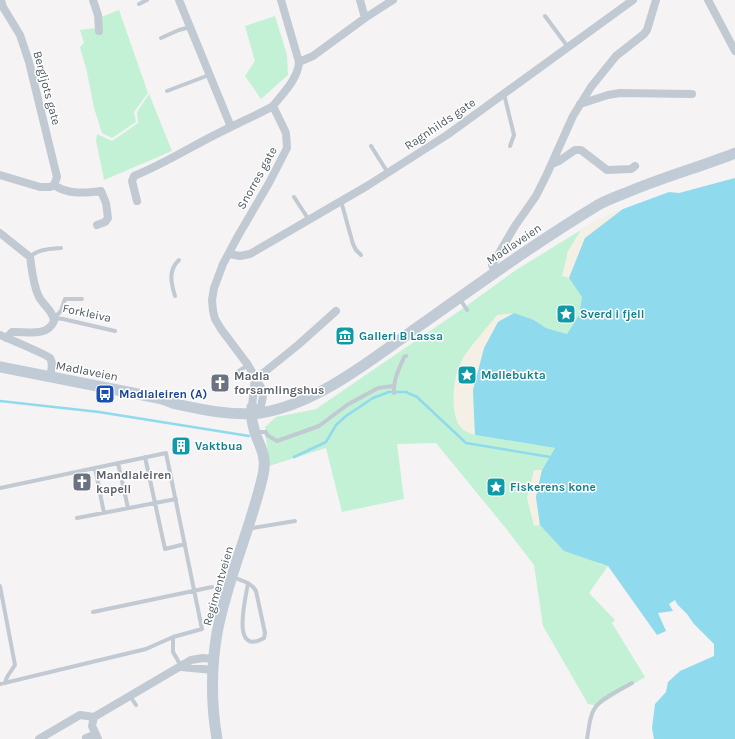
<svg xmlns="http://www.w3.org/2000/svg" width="735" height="739" font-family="Karla,sans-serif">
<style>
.green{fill:#c3f1d5}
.sand{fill:#f5f0e5}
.water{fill:#90daee}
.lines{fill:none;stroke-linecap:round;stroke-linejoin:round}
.stream{stroke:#90daee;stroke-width:2.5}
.service{stroke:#c1cad2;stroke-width:4}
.minor{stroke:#c1cad2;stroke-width:8}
.secondary{stroke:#c1cbd6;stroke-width:11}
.labels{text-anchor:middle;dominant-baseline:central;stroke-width:3;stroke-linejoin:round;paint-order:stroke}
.street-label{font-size:12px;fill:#4a5661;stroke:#fff}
.culture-label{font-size:12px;font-weight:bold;fill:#0d838f;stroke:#fff;text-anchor:start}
.worship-label{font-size:12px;font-weight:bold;fill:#5b616d;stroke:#fff;text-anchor:start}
.transit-label{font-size:12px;font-weight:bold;fill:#164399;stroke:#fff;text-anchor:start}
</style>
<rect width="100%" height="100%" fill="#f5f3f3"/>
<path class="green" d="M119,10L148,93L134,112L136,122L112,138L102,133L94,108L87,72L80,47L84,43L80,30L94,28L98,34L103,32L101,17Z
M275,16L287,55L288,75L261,99L245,76L255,61L245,26Z
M149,94L172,151L104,180L96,140L97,134L112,141L138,123L137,112Z
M623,209L585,238L582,297L579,315L567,334L546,328L534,320L475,435L555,448L542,470L600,564L608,566L589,593L615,620L612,623L645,677L598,706L588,704L543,626L534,565L504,526L436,443L397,444L404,499L342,512L326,448L269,466L265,427L276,417L316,409L465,307L516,270L594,222Z"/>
<path class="sand" d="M623,209L585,238L569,278L562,276L568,251L581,230L594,222Z
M514,313L498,322L473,390L475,435C469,433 463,431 459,425C450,411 453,377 461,362C468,348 487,328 497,315Z
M534,470H542L536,497L540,525L534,526L527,498Z"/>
<path class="water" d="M735,178V739H654L652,728L655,704L666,692L668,682L680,671L714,656V644L694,624L687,614L677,604L675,600L669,604L673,611L658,613L666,631L657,635L608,566L564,551L540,525L536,497L542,470L555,448L475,435L473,390L484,348L498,322L514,313L534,320L546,328L567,334L579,315L582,297L569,278L585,238L623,209L669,192L679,193Z"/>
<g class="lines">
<path class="stream" d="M0,401L99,412L249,436
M294,457L326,442L336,425L346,416L373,398L389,392H406L417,397L466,443L550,457"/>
<path class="service" d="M139,4L147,0
M545,16L568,47
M161,38L179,30L190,27
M167,91L209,75
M504,94L514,135L510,146
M371,146L388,173
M294,197L309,220
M341,201L353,244L356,250L361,255
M30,257C38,249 50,249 61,248
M175,296C171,283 168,270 179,260
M460,299L467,310
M54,318L63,319L115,331
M54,318L61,311L65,299H82
M236,373L248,365
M394,393C393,379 399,370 404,357L406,356
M256,432H266L267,435L277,441L319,426L347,405L378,388L393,386
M145,457L165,549L185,544
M118,463L128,508
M95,468L104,513
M0,488L166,453L202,629L173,637L146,649L0,684
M77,518L176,499
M249,526L253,528L295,521
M233,577L248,583C246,597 230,657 264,638L265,633L256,591L253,587L248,583
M0,586L15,665L7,677L5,683
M93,612L212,587
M173,637V652L181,666
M130,696L136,705
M587,739C589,729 589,716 595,708C601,698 622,689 632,683"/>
<path class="minor" d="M93,0L98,15L99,31
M179,0L231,127
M360,0L365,18
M708,0L735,51
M299,62L313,56L365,18L393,0
M580,104L608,95L620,93L692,94
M273,106C283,93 298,79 299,62L281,0
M552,164L559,161L575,150H581L607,170L631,169L635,166
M0,175L40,187H50L54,185L57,177L29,62L20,35L3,7L1,0
M54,185C68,195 86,193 101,191L106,203L108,218L105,222L97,225
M137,201L132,181L134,176C169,162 198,142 231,127C245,120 259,114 273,106L286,133L287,148L269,183L238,236L223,264L214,288L212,300L213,311L215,319L221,329L248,365L262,389L263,396L261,406
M0,233L30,257C32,270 33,285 39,297C44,306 53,311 54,321C47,338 25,331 12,332L6,338
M229,254L240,256L250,254L367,186L447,135L633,0
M495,272L492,265L515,226L536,196L547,174L573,116L591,87L616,56L644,34L647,30L656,0
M0,335C7,338 47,355 50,358C54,364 51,370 50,377
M255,376L262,374L298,345L336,311
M252,407L255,377
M181,667L213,670
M86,738L96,734
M39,739L80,715L94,717
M98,739L92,726L94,717L191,660L203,658L214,659"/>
<path class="secondary" d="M0,367L158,398C164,399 170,402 176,404C203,410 233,416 260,413C317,405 376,356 422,324C480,283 537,242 598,205C607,200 618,196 628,192C663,177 700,167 735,153
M217,739C211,704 211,668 217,633C227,579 251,528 263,475C268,452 257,445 253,425C251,419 252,413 252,407"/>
</g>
<defs>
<symbol id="sight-square" viewBox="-11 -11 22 22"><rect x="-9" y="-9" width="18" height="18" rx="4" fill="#0f9aa8" stroke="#fff"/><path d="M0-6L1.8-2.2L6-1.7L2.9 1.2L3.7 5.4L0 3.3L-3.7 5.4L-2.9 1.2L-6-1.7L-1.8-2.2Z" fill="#fff"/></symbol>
<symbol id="museum-square" viewBox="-11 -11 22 22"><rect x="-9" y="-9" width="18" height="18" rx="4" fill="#0f9aa8" stroke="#fff"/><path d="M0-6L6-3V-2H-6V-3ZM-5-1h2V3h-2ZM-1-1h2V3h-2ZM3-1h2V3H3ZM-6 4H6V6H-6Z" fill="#fff"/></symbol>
<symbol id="church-square" viewBox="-11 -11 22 22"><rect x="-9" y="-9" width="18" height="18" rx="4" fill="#6b7280" stroke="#fff"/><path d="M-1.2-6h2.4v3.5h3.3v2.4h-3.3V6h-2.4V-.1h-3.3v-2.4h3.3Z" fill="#fff"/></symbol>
<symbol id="bus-square" viewBox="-11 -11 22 22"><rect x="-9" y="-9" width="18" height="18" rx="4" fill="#1a4fb4" stroke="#fff"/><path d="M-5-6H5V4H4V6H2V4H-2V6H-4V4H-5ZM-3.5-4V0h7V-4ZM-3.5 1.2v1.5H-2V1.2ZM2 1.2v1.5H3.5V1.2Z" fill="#fff"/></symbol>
<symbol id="building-square" viewBox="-11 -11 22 22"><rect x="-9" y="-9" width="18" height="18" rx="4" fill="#0f9aa8" stroke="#fff"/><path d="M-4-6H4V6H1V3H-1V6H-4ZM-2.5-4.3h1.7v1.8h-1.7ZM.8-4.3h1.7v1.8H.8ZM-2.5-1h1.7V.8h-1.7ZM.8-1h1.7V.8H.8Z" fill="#fff"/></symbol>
</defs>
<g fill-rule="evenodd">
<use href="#sight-square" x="555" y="303" width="22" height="22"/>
<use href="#museum-square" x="334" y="325" width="22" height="22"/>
<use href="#sight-square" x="456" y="364" width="22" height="22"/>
<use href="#church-square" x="209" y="372" width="22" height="22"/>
<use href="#bus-square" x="94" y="383" width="22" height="22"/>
<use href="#building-square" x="170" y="435" width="22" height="22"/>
<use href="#church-square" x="71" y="471" width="22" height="22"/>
<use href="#sight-square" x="485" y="476" width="22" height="22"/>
</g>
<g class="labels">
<g class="street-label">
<text transform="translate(47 88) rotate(75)">Bergljots gate</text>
<text transform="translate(440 124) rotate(-34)">Ragnhilds gate</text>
<text transform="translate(257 178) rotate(-61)">Snorres gate</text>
<text transform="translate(514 244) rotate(-34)">Madlaveien</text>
<text transform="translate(87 313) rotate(12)">Forkleiva</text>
<text transform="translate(87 371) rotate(11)">Madlaveien</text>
<text transform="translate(218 586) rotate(-74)">Regimentveien</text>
</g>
<g class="culture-label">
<text x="580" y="314">Sverd i fjell</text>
<text x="359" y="336">Galleri B Lassa</text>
<text x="481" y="375">Møllebukta</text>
<text x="195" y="446">Vaktbua</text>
<text x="510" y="487">Fiskerens kone</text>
</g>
<g class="worship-label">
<text x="234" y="376">Madla<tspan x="234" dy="14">forsamlingshus</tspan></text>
<text x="96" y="475">Mandlaleiren<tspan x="96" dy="14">kapell</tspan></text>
</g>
<g class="transit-label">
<text x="119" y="394">Madlaleiren (A)</text>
</g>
</g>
</svg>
